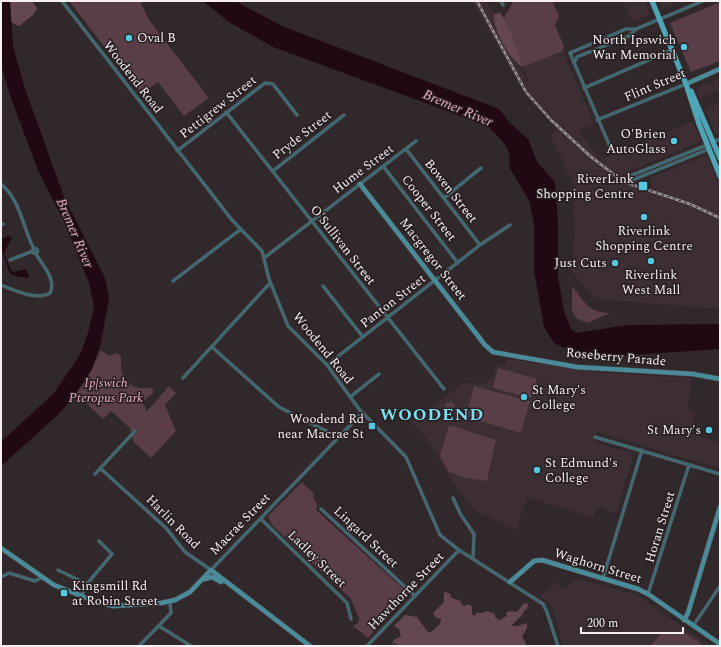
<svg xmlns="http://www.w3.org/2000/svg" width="721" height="647" font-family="Spectral,serif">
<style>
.built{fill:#3d2e33}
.green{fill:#593e47}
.forest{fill:#654752}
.water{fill:#210913}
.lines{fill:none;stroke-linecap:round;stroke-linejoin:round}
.street-casing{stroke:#4c4446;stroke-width:4}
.secondary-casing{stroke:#4c4446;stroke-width:5.5}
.primary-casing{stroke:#4c4446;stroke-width:6}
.street{stroke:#416971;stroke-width:3}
.secondary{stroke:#498b99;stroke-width:4.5}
.primary{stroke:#4da6b8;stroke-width:5}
.rail-casing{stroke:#9e9799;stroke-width:2.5}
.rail{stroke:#261e21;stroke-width:1;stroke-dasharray:3;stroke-linecap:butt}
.poi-dot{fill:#56c9e0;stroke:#261e21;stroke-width:1.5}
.labels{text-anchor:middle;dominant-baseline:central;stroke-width:3;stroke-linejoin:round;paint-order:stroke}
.poi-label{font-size:13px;fill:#f5eff1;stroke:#261e21;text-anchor:end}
.street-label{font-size:13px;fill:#f5eff1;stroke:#261e21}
.park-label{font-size:13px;font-style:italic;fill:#ebb0c4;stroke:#261e21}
.water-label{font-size:14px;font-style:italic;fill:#e9adc2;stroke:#261e21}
.district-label{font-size:17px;font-weight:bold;letter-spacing:1px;fill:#7be1f7;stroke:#261e21}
</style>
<rect width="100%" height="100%" fill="#30282a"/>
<path class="built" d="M472,1H487L494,14L497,31L530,85L523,67L563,51L594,124L578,130L600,160L693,121L701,141L630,171L618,179L632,186L635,183H638L653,188L650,178L705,156L708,157L720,185V213L717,212L720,214V309L595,299L572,272L575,226L573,201L574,184L550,135L558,130L523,90Z
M623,1H645L650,15L632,22Z
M660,1H673L674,5L663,9Z
M720,78V93L718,90L700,98L697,88Z
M720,102V134L716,135L705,109Z
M507,359L607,373L692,378L687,409L696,412L689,433L720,443V469L598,432L595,443L632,453L633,456L616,513L597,507L594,518L527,497L516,530L475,511L453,483L425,436L411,422L464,383L484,384L492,378L498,365H506Z
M576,578L637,595L710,646H562L554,611L548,602L540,596L555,582L563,590L569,585Z"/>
<path class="green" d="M69,1H142L141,3L149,20L209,98L184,116L158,82L141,94Z
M514,1H552L559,16L555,25L564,46L563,51L523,67L514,38L504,17Z
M720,2V61L691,72L670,23Z
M572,286C586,302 586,312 610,313L588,323L577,319L572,311Z
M101,350L109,356L117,353C126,359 118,365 122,373C126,386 139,390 151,388L154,390L152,394L142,402L147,411L169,386L176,393L165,405L176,431L151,458L133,441L130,428L111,411L103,419L76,394L87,379Z
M498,368L537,379L531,398L493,388Z
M474,386L530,401L521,433L466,417Z
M445 407a5 5 0 1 1 10 0a5 5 0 1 1-10 0Z
M449,425L496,440L487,481L466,478L449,472L440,456Z
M302,482L314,494L313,498L317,504L316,510L409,594L368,638L353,626L358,623L359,618L351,599L272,525L268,516Z
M681,631L699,642L701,646H650L661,634Z"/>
<path class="forest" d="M10,1H32L37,8L34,14L19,26L11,22Z
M500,13C510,23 519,53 523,67C510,61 492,27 494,14Z
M444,592L449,593L452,598L461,601V604L464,606L470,604L472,607V614L474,616L477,613H483L487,611L495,614V617L499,620L507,616L506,613L509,611L517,612L524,603L528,604L527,609L523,612V614L511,626H517L527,623V628L522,637L526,643V646H399L395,643L392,645L394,640L401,636L399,629L394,626L405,615L417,617L427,631L430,633L440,624L441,619L435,617L433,613L444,602Z"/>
<path class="water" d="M1,1H10L13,46L25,89L64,197L105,278L109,298L101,343L92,369L76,393L59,414L1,466V442L54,393L80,355L89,330L94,306L89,283L65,224L37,168L11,98L1,65Z
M203,1H235L282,26L499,109L510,123L528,139L537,162L555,182L558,224V277L564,311L571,329L577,333L627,325L720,324V349L585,358L554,343L544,327L534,270V224L529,200L509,167C513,148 501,140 488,126L273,47L229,22Z
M9,236L12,238L4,252L10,268L13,272L26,269L29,276L28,278L15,276L10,274L1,247V239Z"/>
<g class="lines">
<defs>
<path id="street" d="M62,1L232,220L262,251L269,279L288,326L327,365L359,409L406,457L440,535L459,550L543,604L547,612L558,646
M501,1L503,5
M574,63L577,57L629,36L636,29L703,1
M584,88L672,50
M226,112L444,389
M597,120L686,84
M713,142L720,139
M406,149L480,245
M611,149L570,53L626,29H636
M177,151L265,83L273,84L297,115
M383,166L458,263
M273,171L344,115
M620,180L707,145
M625,183L709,149
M1,184C21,201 22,226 34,249
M444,198L481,168
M1,225L3,224
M32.5 251a2.5 2.5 0 1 1 5 0a2.5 2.5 0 1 1-5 0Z
M264,258L416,141
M10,260L33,251
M173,281L241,229
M1,285C13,290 37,301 50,293C57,279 42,265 36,254
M323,286L363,337
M212,347L279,407L332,434L337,438
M327,365L480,245L510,225
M183,378L270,283
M350,397L379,374
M595,437L720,474
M100,468L166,528L185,552L211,570L362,413
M95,474L135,431
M453,498L461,515L474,534L473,558
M321,509L415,596
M261,519L347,603L351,619
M58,570L87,584
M1,577L9,573L35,581L41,578
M603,578L642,450
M648,594L689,465
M81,596L87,584L112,554L99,541
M159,626L191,646
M693,626L720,586
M139,646L171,613L170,602
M367,646L459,550"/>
<path id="secondary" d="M686,84L720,69
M360,184L485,345L493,352L577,367L693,374L720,379
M1,548L54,585L97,602L113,606L161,603L175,600L190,592L211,570L310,646
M204,579L212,577L221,582
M510,582L534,561L542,560L638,589L648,594L720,644
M684,620L688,613L720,507"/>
<path id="primary" d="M652,1L686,84L699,124L720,176
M691,91L720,158"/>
</defs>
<use href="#street" class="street-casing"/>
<use href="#secondary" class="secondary-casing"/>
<use href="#primary" class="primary-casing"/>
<use href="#street" class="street"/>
<use href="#secondary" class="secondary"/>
<use href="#primary" class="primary"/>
<defs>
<path id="rail" d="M477,1L526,92L551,120L590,156L616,176L627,183L690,204L720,218"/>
</defs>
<use href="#rail" class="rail-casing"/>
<use href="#rail" class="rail"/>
</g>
<g class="poi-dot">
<circle cx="129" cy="38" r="4"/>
<circle cx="684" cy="47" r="4"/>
<circle cx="674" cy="141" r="4"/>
<rect x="638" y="181" width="10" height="10" rx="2"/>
<circle cx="644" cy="217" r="4"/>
<circle cx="651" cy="261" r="4"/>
<circle cx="615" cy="263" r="4"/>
<circle cx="524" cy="397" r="4"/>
<rect x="368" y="422" width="8" height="8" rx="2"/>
<circle cx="709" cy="430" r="4"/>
<circle cx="537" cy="470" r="4"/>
<rect x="60" y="589" width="8" height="8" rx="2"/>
</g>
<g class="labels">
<g class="poi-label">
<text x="137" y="38" text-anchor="start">Oval B</text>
<text x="676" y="40">North Ipswich<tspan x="676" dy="15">War Memorial</tspan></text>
<text x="666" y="134">O'Brien<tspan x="666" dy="15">AutoGlass</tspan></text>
<text x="634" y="179">RiverLink<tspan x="634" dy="15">Shopping Centre</tspan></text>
<text x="644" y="231" text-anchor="middle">Riverlink<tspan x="644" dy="15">Shopping Centre</tspan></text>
<text x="607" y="263">Just Cuts</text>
<text x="651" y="275" text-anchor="middle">Riverlink<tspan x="651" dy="15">West Mall</tspan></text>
<text x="532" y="390" text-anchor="start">St Mary's<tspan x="532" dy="15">College</tspan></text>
<text x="364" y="419">Woodend Rd<tspan x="364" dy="15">near Macrae St</tspan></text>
<text x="701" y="430">St Mary's</text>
<text x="545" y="463" text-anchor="start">St Edmund's<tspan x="545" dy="15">College</tspan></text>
<text x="72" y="586" text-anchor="start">Kingsmill Rd<tspan x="72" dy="15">at Robin Street</tspan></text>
</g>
<g class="street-label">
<text transform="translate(133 77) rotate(52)">Woodend Road</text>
<text transform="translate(655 85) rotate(-23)">Flint Street</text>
<text transform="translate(218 107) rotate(-38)">Pettigrew Street</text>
<text transform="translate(302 135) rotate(-38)">Pryde Street</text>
<text transform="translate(363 169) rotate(-37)">Hume Street</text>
<text transform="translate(451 191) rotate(52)">Bowen Street</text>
<text transform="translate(429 208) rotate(52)">Cooper Street</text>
<text transform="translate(343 245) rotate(52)">O'Sullivan Street</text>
<text transform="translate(433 259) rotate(52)">Macgregor Street</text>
<text transform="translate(393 301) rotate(-38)">Panton Street</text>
<text transform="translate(323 348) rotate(51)">Woodend Road</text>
<text transform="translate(616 357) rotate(5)">Roseberry Parade</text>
<text transform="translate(173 522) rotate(45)">Harlin Road</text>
<text transform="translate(240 524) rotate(-46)">Macrae Street</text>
<text transform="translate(660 527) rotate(-73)">Horan Street</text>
<text transform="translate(366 537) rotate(43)">Lingard Street</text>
<text transform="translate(317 559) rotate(44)">Ladley Street</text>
<text transform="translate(598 566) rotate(17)">Waghorn Street</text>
<text transform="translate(406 591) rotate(-46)">Hawthorne Street</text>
</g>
<g class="park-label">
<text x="106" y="383">Ip[swich<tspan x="106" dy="15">Pteropus Park</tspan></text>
</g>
<g class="water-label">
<text transform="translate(458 108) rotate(23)">Bremer River</text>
<text transform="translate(75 233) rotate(67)">Bremer River</text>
</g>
<g class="district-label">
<text x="432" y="415">WOODEND</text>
</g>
</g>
<rect width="721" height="647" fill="none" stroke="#f5eff1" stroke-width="4"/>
<path d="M581 627v6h102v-6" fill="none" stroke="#f5eff1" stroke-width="2"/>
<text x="587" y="627" font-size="12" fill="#f5eff1" stroke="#261e21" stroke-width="3" paint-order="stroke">200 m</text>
</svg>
